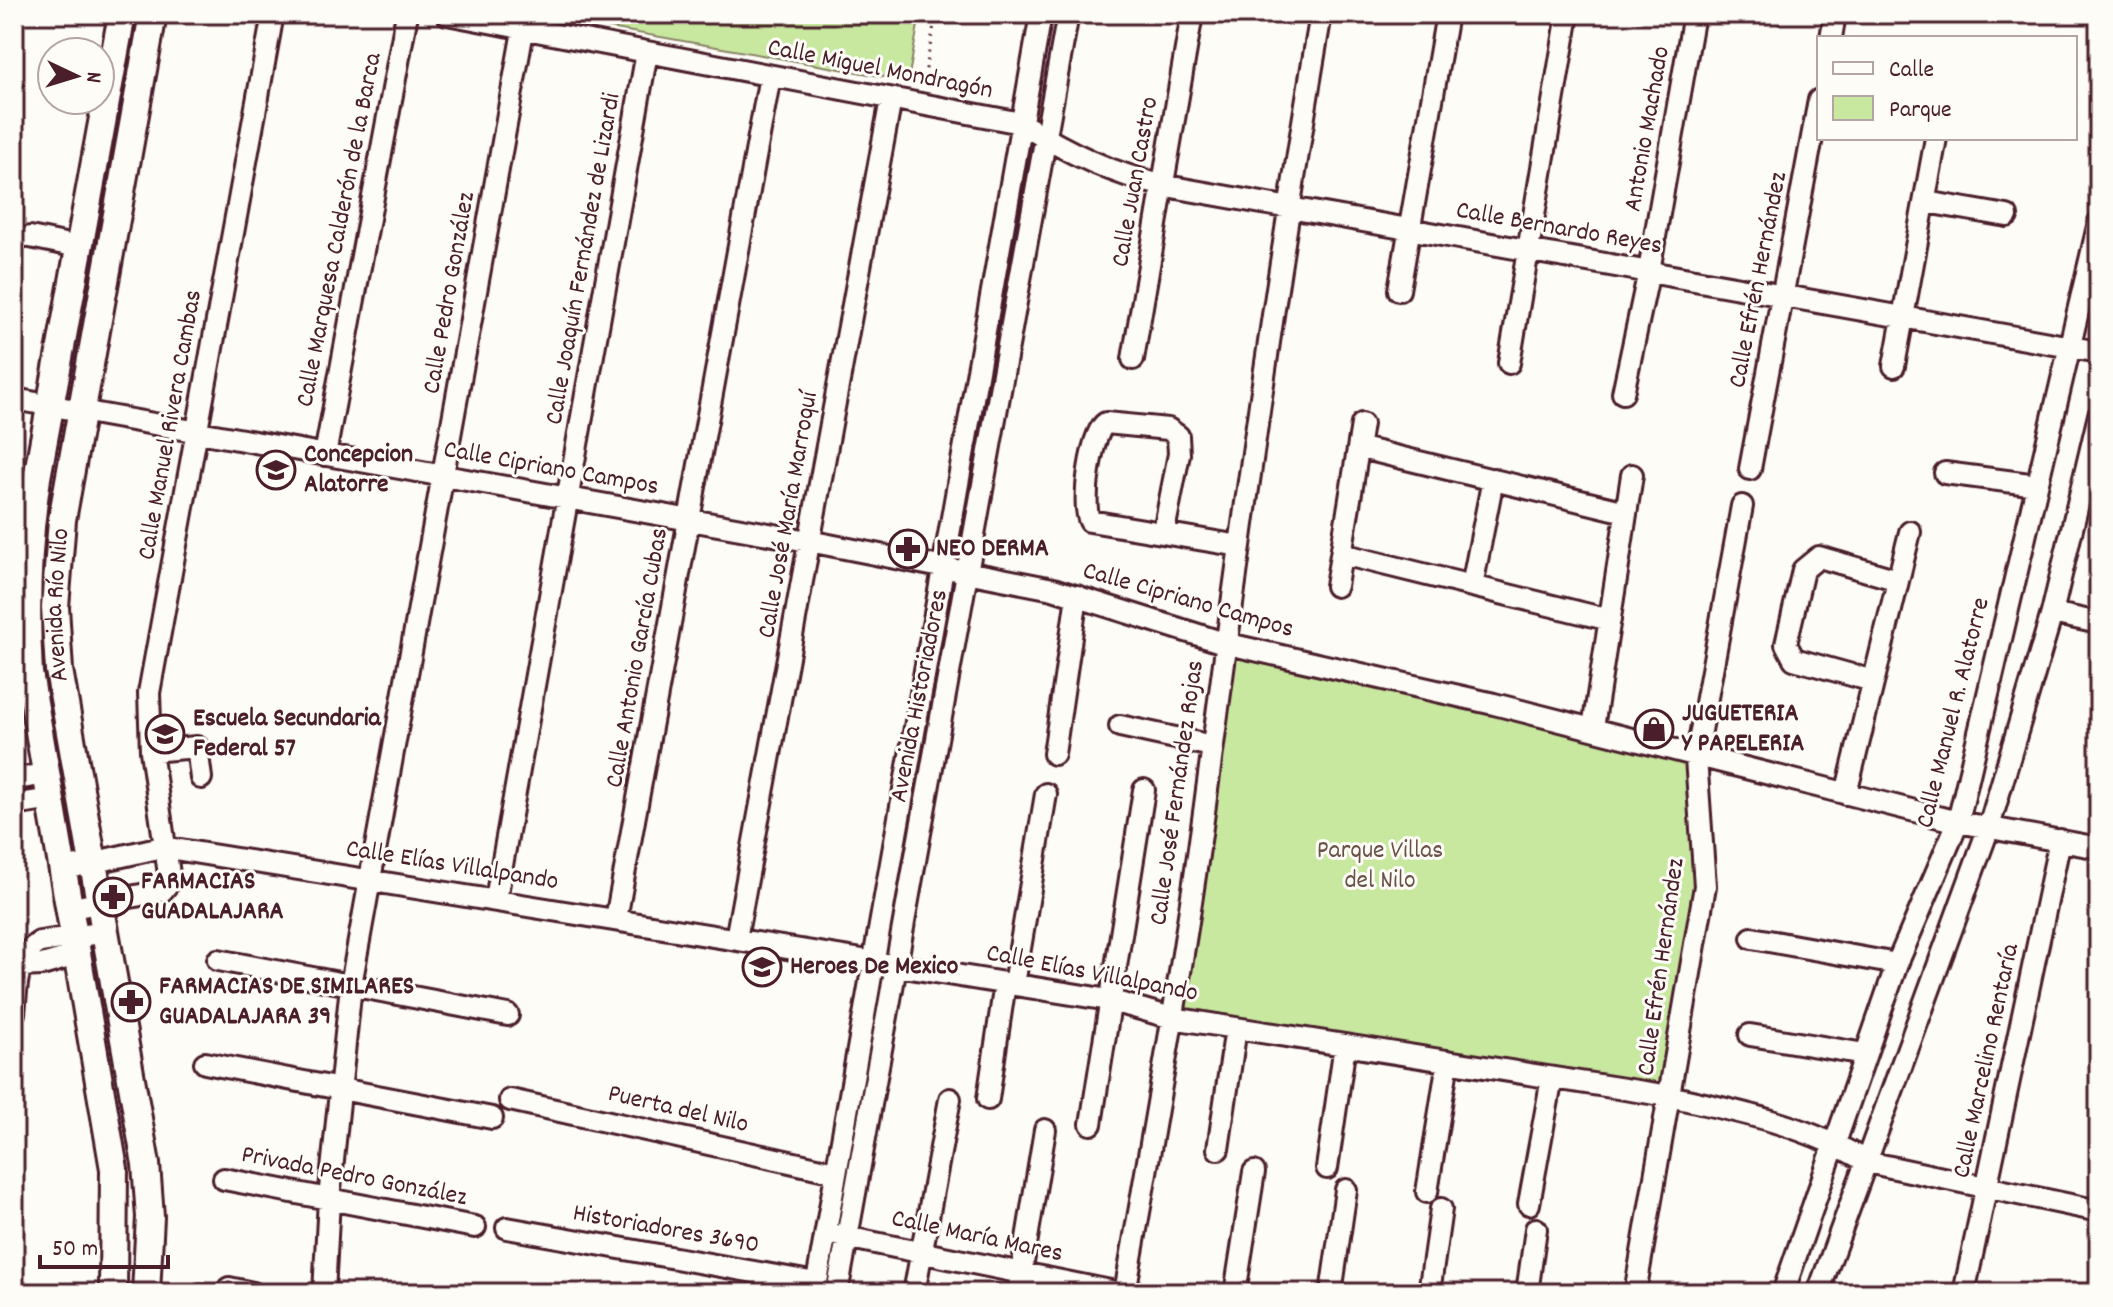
<svg xmlns="http://www.w3.org/2000/svg" width="2113" height="1307" font-family="Dekko,sans-serif">
<style>
.green{fill:#c8e8a0;stroke:#898466;stroke-width:2}
.lines{fill:none;stroke-linecap:round;stroke-linejoin:round}
.minor-casing{stroke:#4a1f2b;stroke-width:26}
.major-casing{stroke:#4a1f2b;stroke-width:32}
.path{stroke:#4a1f2b;stroke-width:3;stroke-dasharray:2 6;stroke-linecap:butt}
.minor{stroke:#fdfcf7;stroke-width:20}
.major{stroke:#fdfcf7;stroke-width:26}
.labels{text-anchor:middle;dominant-baseline:central;stroke-width:6;stroke-linejoin:round;paint-order:stroke}
.street-label{font-size:26px;fill:#4a1f2b;stroke:#fdfcf7}
.poi-label{font-size:26px;font-weight:bold;fill:#4a1f2b;stroke:#fdfcf7;text-anchor:start}
.park-label{font-size:26px;fill:#6a5148;stroke:#fdfcf7}
</style>
<rect width="100%" height="100%" fill="#fdfcf7"/>
<filter id="ink" filterUnits="userSpaceOnUse"><feTurbulence type="fractalNoise" baseFrequency=".0125" numOctaves="2"/><feDisplacementMap in="SourceGraphic" scale="16" xChannelSelector="R" yChannelSelector="G"/><feConvolveMatrix kernelMatrix="1 2 1 2 8 2 1 2 1" color-interpolation-filters="sRGB"/></filter>
<g filter="url(#ink)">
<path class="green" d="M549,14H920L908,81L548,17Z
M1231,652L1691,763L1704,868L1666,1093L1183,1007Z"/>
<g class="lines">
<defs>
<path id="minor" d="M447,14L1021,123C1063,150 1113,174 1161,185L2099,352
M1831,38L1835,14
M1926,202L2007,216
M30,237L79,247
M1399,290L1447,14
M1133,359L1192,14
M1509,363L1568,14
M1894,366L1936,138
M1623,393L1649,271L1694,14
M14,399L819,543L1053,589L1224,643L1494,704L1958,822L2099,848
M1361,448L1626,512
M325,455L407,14
M1750,469L1819,100
M1945,473L2037,485
M1164,531L1179,454L1178,436L1168,429L1106,423C1091,432 1081,506 1090,521L1240,546
M1342,554L1610,620
M1336,586L1362,424
M1472,586L1493,479
M2052,613L2099,623
M1873,681L1794,659L1786,644L1803,570L1819,557L1898,580
M1120,726L1212,746
M1593,728L1632,475
M151,751L197,747L201,778
M1054,754L1077,596
M14,779L47,774
M1846,794L1910,532
M14,805L52,799
M65,869L162,847L1109,1000L1172,1018L1669,1096C1737,1111 1807,1125 1867,1162L2099,1211
M496,899L647,52
M72,908L162,891L170,881L151,751L149,693L273,14
M616,919L770,76
M1752,938L1897,964
M736,939L891,99
M218,960L508,1015
M20,966L42,965L80,954
M1014,984L1046,794
M14,1013C17,987 15,957 40,942L107,932
M1750,1035L1865,1054
M205,1063L492,1118
M988,1099L1005,983
M510,1100L835,1172
M1091,1124L1144,790
M1218,1149L1236,1028
M1327,1168L1345,1045
M224,1179L475,1227
M1427,1192L1448,1061
M1529,1204L1552,1078
M507,1228L816,1283
M836,1235L1120,1293
M229,1288L253,1293
M324,1293L329,1199L351,985L526,14
M815,1293L1041,14
M837,1293L1068,14
M914,1293L950,1099
M1018,1293L1045,1130
M1125,1293C1153,1131 1183,968 1205,805C1240,541 1276,277 1321,14
M1235,1293L1254,1172
M1331,1293L1346,1190
M1429,1293L1441,1209
M1527,1293L1536,1229
M1635,1293L1705,886L1696,758L1742,506
M1783,1293L1897,964L1958,822L2099,222
M1818,1293L1989,827L2052,613L2099,415
M1964,1293L2060,840"/>
<g id="major">
<path d="M113,1293L114,1169L29,673C25,607 27,544 37,478L122,14"/>
<path id="s1" d="M146,1293L150,1217L146,1164L59,670L55,607L62,520L153,14"/>
</g>
</defs>
<use href="#minor" class="minor-casing"/>
<use href="#major" class="major-casing"/>
<path class="path" d="M739,14L779,19L784,14
M923,85L936,14"/>
<use href="#minor" class="minor"/>
<use href="#major" class="major"/>
</g>
</g>
<defs>
<symbol id="school-ring" viewBox="-11 -11 22 22"><circle r="9.5" fill="#fdfcf7" stroke="#4a1f2b" stroke-width="1.5"/><path d="M0-5L7-2L0 1L-7-2ZM-4 1L0 2.5L4 1V4Q0 6-4 4Z" fill="#4a1f2b"/></symbol>
<symbol id="pharmacy-ring" viewBox="-11 -11 22 22"><circle r="9.5" fill="#fdfcf7" stroke="#4a1f2b" stroke-width="1.5"/><path d="M-2-6h4v4h4v4h-4v4h-4v-4h-4v-4h4Z" fill="#4a1f2b"/></symbol>
<symbol id="shop-ring" viewBox="-11 -11 22 22"><circle r="9.5" fill="#fdfcf7" stroke="#4a1f2b" stroke-width="1.5"/><path d="M-5-2.5h2.3a2.7 3.5 0 0 1 5.4 0H5L5.5 6h-11ZM-1.5-2.5h3a1.5 2.3 0 0 0-3 0Z" fill="#4a1f2b"/></symbol>
</defs>
<g fill-rule="evenodd">
<use href="#school-ring" x="254" y="448" width="44" height="44"/>
<use href="#pharmacy-ring" x="886" y="527" width="44" height="44"/>
<use href="#shop-ring" x="1632" y="707" width="44" height="44"/>
<use href="#school-ring" x="143" y="712" width="44" height="44"/>
<use href="#pharmacy-ring" x="91" y="875" width="44" height="44"/>
<use href="#school-ring" x="740" y="945" width="44" height="44"/>
<use href="#pharmacy-ring" x="109" y="980" width="44" height="44"/>
</g>
<g class="labels">
<g class="street-label">
<text transform="translate(880 70) rotate(11)">Calle Miguel Mondragón</text>
<text transform="translate(1648 129) rotate(-80)">Antonio Machado</text>
<text transform="translate(1136 182) rotate(-80)">Calle Juan Castro</text>
<text transform="translate(1559 229) rotate(10)">Calle Bernardo Reyes</text>
<text transform="translate(340 230) rotate(-79)">Calle Marquesa Calderón de la Barca</text>
<text transform="translate(584 259) rotate(-80)">Calle Joaquín Fernández de Lizardi</text>
<text transform="translate(1759 280) rotate(-79)">Calle Efrén Hernández</text>
<text transform="translate(450 293) rotate(-80)">Calle Pedro González</text>
<text transform="translate(171 425) rotate(-80)">Calle Manuel Rivera Cambas</text>
<text transform="translate(551 469) rotate(10)">Calle Cipriano Campos</text>
<text transform="translate(789 515) rotate(-80)">Calle José María Marroquí</text>
<text transform="translate(1188 601) rotate(16)">Calle Cipriano Campos</text>
<text stroke="none"><textPath href="#s1" startOffset="696">Avenida Río Nilo</textPath></text>
<text transform="translate(638 658) rotate(-80)">Calle Antonio García Cubas</text>
<text transform="translate(920 696) rotate(-79)">Avenida Historiadores</text>
<text transform="translate(1954 713) rotate(-76)">Calle Manuel R. Alatorre</text>
<text transform="translate(1178 793) rotate(-82)">Calle José Fernández Rojas</text>
<text transform="translate(452 866) rotate(9)">Calle Elías Villalpando</text>
<text transform="translate(1662 967) rotate(-82)">Calle Efrén Hernández</text>
<text transform="translate(1092 974) rotate(11)">Calle Elías Villalpando</text>
<text transform="translate(1987 1061) rotate(-78)">Calle Marcelino Rentaría</text>
<text transform="translate(678 1110) rotate(13)">Puerta del Nilo</text>
<text transform="translate(354 1177) rotate(11)">Privada Pedro González</text>
<text transform="translate(666 1230) rotate(10)">Historiadores 3690</text>
<text transform="translate(977 1237) rotate(12)">Calle María Mares</text>
</g>
<g class="poi-label">
<text x="304" y="455">Concepcion<tspan x="304" dy="30">Alatorre</tspan></text>
<text x="936" y="549">NEO DERMA</text>
<text x="1682" y="714">JUGUETERIA<tspan x="1682" dy="30">Y PAPELERIA</tspan></text>
<text x="193" y="719">Escuela Secundaria<tspan x="193" dy="30">Federal 57</tspan></text>
<text x="141" y="882">FARMACIAS<tspan x="141" dy="30">GUADALAJARA</tspan></text>
<text x="790" y="967">Heroes De Mexico</text>
<text x="159" y="987">FARMACIAS DE SIMILARES<tspan x="159" dy="30">GUADALAJARA 39</tspan></text>
</g>
<g class="park-label">
<text x="1380" y="851">Parque Villas<tspan x="1380" dy="30">del Nilo</tspan></text>
</g>
</g>
<rect width="2113" height="1307" fill="none" stroke="#fdfcf7" stroke-width="48"/>
<rect x="24" y="24" width="2065" height="1259" fill="none" stroke="#4a1f2b" stroke-width="3" filter="url(#ink)"/>
<rect x="1817" y="36" width="260" height="104" fill="#fdfcf7" stroke="#b5a4a5" stroke-width="2"/>
<rect x="1833" y="62" width="40" height="12" fill="#fdfcf7" stroke="#b5a4a5" stroke-width="2"/>
<text x="1889" y="76" font-size="24" fill="#4a1f2b">Calle</text>
<rect x="1833" y="96" width="40" height="24" fill="#c8e8a0" stroke="#b5a4a5" stroke-width="2"/>
<text x="1889" y="116" font-size="24" fill="#4a1f2b">Parque</text>
<g transform="translate(76 76) rotate(94)"><circle r="38" fill="#fdfcf7" stroke="#b5a4a5" stroke-width="2"/>
<path d="M0-6L14 30L0 20L-14 30Z" fill="#4a1f2b"/>
<text y="-12" font-size="22" font-weight="bold" text-anchor="middle" fill="#4a1f2b">N</text>
</g>
<path d="M40 1255v12h128v-12" fill="none" stroke="#4a1f2b" stroke-width="4"/>
<text x="52" y="1255" font-size="24" fill="#4a1f2b" stroke="#fdfcf7" stroke-width="6" paint-order="stroke">50 m</text>
</svg>
